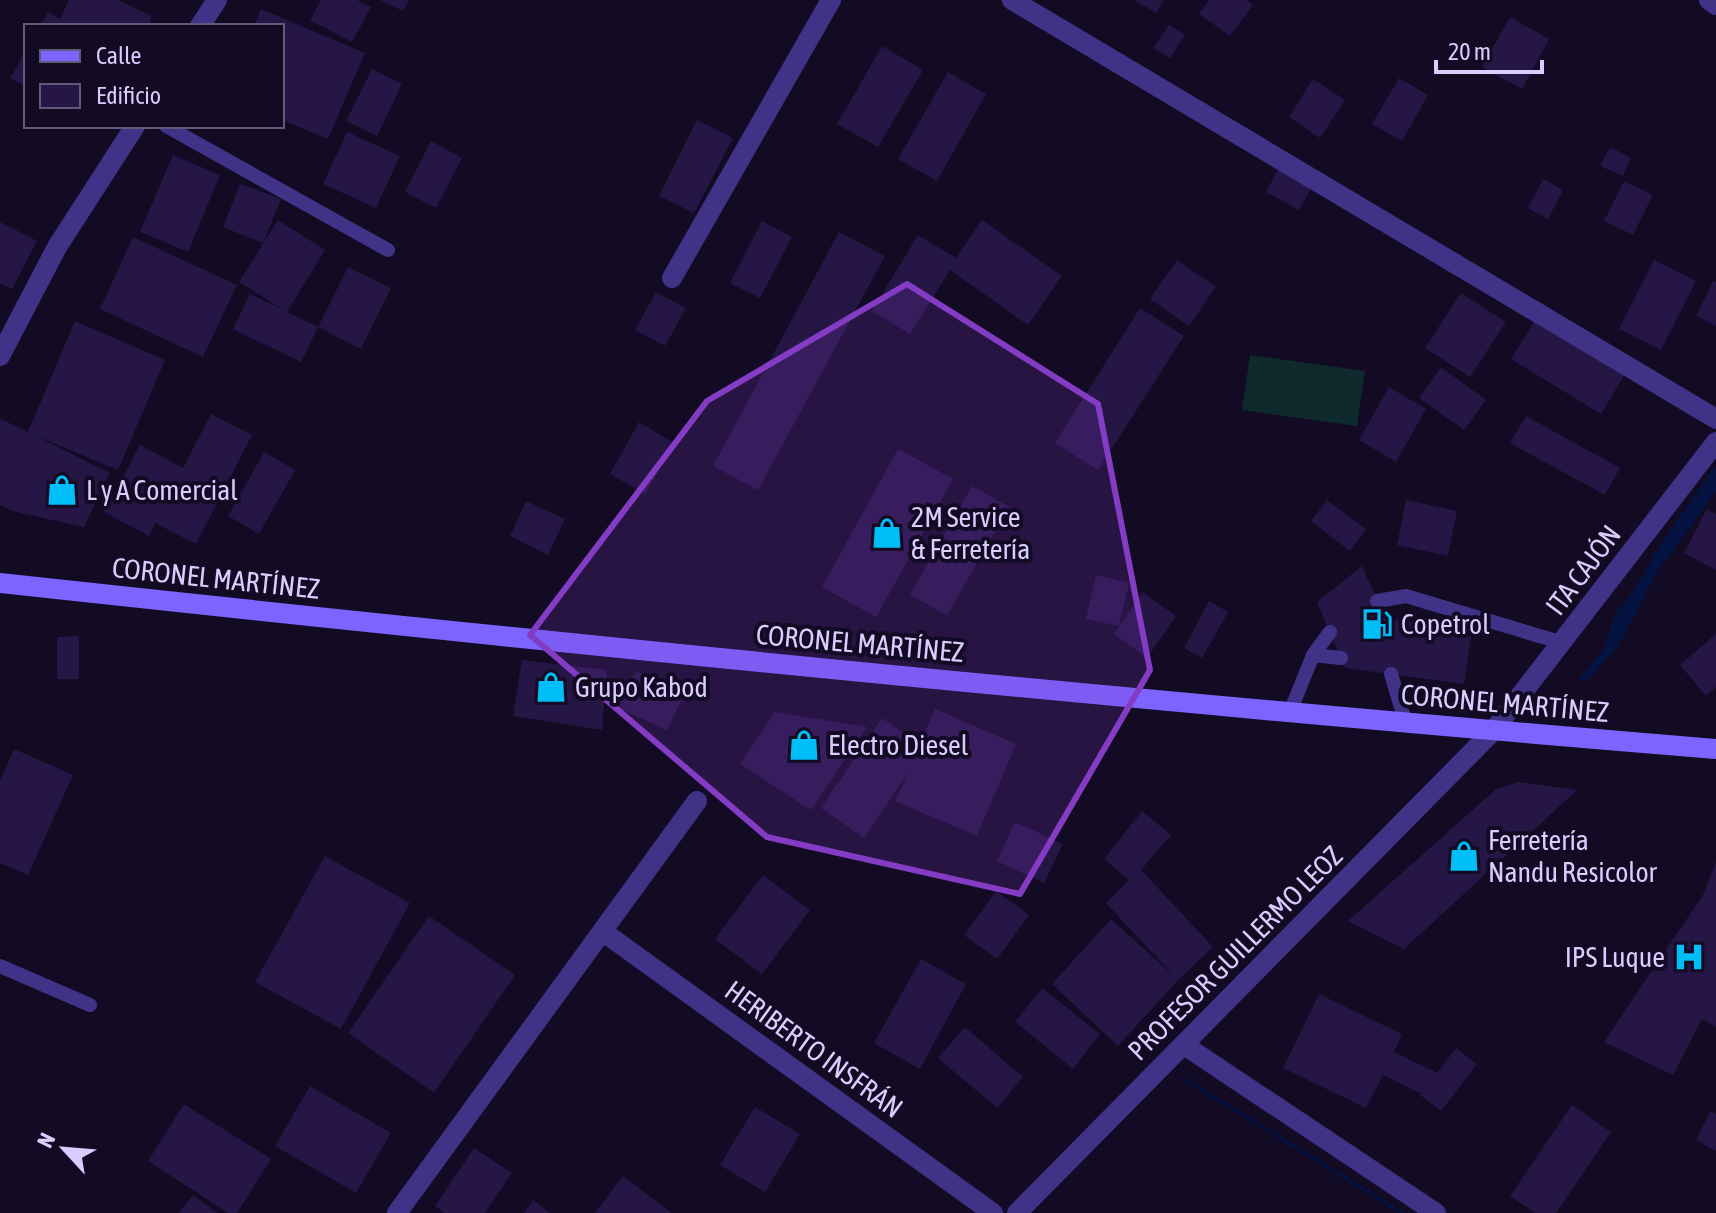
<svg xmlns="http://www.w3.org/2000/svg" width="1716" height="1213" font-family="'Asap Condensed',sans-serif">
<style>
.green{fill:#0e2a2d}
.water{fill:#051342}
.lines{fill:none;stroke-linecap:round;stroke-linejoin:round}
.stream{stroke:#051342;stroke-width:11}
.building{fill:#251645}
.service{stroke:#403286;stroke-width:14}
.minor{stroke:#403286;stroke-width:20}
.tertiary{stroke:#403286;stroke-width:20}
.secondary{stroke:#7c64ff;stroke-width:20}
.marked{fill:#843cc5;fill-opacity:0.2;stroke:#843cc5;stroke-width:6;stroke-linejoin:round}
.labels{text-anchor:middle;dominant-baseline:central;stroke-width:8;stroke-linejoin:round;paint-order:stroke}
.poi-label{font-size:28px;fill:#d9cdff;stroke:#120b23;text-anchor:start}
.street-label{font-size:28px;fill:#d9cdff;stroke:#120b23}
</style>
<rect width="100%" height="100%" fill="#120b23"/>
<path class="green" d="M1250,355L1365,371L1357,426L1242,410Z"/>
<path class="water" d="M1716,477V491L1672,553L1624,614L1612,652L1586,682L1579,679L1604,649L1614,616Z
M1184,1077L1405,1213H1399L1182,1079Z"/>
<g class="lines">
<path class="stream" d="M1612,646L1659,557L1716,474"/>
</g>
<path class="building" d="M69,0H118L152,16L148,26H40L48,12L60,19Z
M321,0H357L371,7L352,42L310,20Z
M380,0H409L403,11Z
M1134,0H1164L1156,13Z
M1209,0H1246L1253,5L1230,36L1199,14Z
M261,9L365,53L328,139L282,120V26H254Z
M1510,17L1549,39L1522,89L1482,67Z
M1169,25L1185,35L1170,58L1153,48Z
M882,46L923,70L878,147L837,124Z
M26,50V87L10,78Z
M372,69L402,84L377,136L346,121Z
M948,72L986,94L937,181L898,159Z
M1399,78L1428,95L1402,141L1372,124Z
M1313,79L1345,100L1320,138L1289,117Z
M697,120L733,138L694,213L659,196Z
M347,132L400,156L376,208L323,184Z
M431,141L462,158L436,208L405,192Z
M1610,147L1631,158L1623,176L1600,166Z
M173,155L220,175L188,252L140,232Z
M1278,170L1311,188L1299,210L1266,192Z
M1543,179L1563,190L1548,219L1528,208Z
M1624,181L1653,195L1633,235L1604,221Z
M240,184L281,199L263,243L223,227Z
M278,220L325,250L287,312L318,327L301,362L233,329L250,294L284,310L239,282Z
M982,220L1062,276L1028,325L950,270L910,334L872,311L918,235L956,258Z
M762,221L792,237L760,298L730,283Z
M0,222L37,241L12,289L0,283Z
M839,232L885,256L758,490L713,466Z
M133,237L237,285L203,357L100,309Z
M1177,260L1216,287L1189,326L1150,299Z
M1654,260L1696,281L1661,350L1619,329Z
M348,267L391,288L361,349L318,327Z
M1713,281L1716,282V326L1696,316Z
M656,292L686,308L665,346L635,330Z
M1461,293L1506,322L1470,377L1425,348Z
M1140,308L1184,336L1098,470L1055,443Z
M1538,316L1627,371L1601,414L1511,359Z
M75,321L165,360L118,470L34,435L110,473L84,527L12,511L0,505V421L1,419L28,432Z
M1441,367L1486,400L1464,430L1419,398Z
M1389,387L1426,409L1396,462L1359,440Z
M211,414L252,435L196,544L155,523L149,536L104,512L140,445L183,468Z
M1526,416L1620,468L1605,495L1510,443Z
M639,422L674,443L645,494L610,474Z
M898,449L953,479L876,617L822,587Z
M264,452L295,470L259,534L228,516Z
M972,486L1009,507L947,615L910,595Z
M1327,500L1366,529L1350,551L1311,521Z
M1406,500L1457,511L1448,556L1397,545Z
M526,501L565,519L548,555L510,536Z
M1707,509L1716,514V570L1684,553Z
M1362,566L1385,618L1472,629L1464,684L1345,668L1317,602Z
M1096,575L1129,583L1119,626L1086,619Z
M1143,592L1176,616L1147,658L1114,634Z
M1209,601L1228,612L1202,658L1184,648Z
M1716,634V687L1706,696L1680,665Z
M79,636V679H57V637Z
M522,660L607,670L602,730L513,716Z
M636,671L684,694L667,730L619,708Z
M935,709L1016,744L977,836L895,801L908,773L864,838L821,808L882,718L920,744Z
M775,712L867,727L811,810L740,764Z
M14,749L73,775L28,875L0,863V780Z
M1518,782L1577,790L1404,949L1348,921L1495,790Z
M1142,811L1171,835L1141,870L1213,947L1178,980L1118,1046L1052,984L1111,919L1174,976L1106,903L1129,880L1104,859Z
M1015,822L1063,844L1044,883L997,861Z
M325,856L410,903L341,1029L255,982Z
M1716,862V1027L1702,1019L1673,1075L1604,1042L1703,895Z
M763,875L810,910L762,974L715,939Z
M996,891L1029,915L997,959L964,935Z
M429,916L515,975L434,1093L348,1033Z
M921,959L966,984L920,1069L874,1043Z
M1042,988L1100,1034L1073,1069L1015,1022Z
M1319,994L1402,1034L1394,1052L1437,1073L1456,1048L1477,1064L1441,1111L1420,1095L1422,1094L1383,1075L1366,1108L1283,1068Z
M965,1027L1023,1077L997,1108L938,1058Z
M310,1086L391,1133L356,1193L275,1146Z
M184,1104L271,1159L237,1213H228L148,1161Z
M1572,1105L1611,1132L1556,1213H1535L1510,1196Z
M755,1107L800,1134L765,1192L720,1165Z
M1710,1111L1716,1114V1151L1696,1140Z
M474,1148L512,1173L485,1213H444L435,1206Z
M623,1176L672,1213H595Z
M193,1195L217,1213H179Z
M533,1200L550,1213H524Z"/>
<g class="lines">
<path class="service" d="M166,126L388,250
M1377,601L1406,596L1563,643
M1313,655L1341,658
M1391,674L1406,724
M1290,712L1313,655L1330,632
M0,966L90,1005"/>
<path class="minor" d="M1012,0L1716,419
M1709,0L1716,5
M200,26L217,0
M672,278L831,0
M0,356L57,247L135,126
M1493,731L1716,442
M602,931L993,1213
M1184,1045L1436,1213
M397,1213L697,801"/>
<path class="tertiary" d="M1017,1213L1493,731"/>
<path class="secondary" d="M0,583C571,645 1143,702 1716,749"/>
</g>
<path class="marked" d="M907,284L1098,404L1150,670L1020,894L767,837L530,635L707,401Z"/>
<defs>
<symbol id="shop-bare" viewBox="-9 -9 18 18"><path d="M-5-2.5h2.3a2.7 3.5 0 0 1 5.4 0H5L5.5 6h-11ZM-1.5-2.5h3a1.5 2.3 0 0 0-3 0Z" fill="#00bff8" stroke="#120b23" stroke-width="2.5" paint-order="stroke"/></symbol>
<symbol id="fuel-bare" viewBox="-9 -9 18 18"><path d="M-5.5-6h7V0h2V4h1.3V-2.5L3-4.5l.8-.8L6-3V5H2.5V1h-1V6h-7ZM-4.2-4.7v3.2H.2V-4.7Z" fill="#00bff8" stroke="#120b23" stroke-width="2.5" paint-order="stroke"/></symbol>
<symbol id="hospital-bare" viewBox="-9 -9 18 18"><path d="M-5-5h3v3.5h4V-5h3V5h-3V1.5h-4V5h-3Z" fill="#00bff8" stroke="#120b23" stroke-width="2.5" paint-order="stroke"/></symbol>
</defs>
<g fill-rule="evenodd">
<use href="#shop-bare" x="40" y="468" width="44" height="44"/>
<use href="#shop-bare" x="865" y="511" width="44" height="44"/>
<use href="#fuel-bare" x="1355" y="602" width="44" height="44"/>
<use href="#shop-bare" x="529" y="665" width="44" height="44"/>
<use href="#shop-bare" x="782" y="723" width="44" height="44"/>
<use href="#shop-bare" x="1442" y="834" width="44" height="44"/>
<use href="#hospital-bare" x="1667" y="935" width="44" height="44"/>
</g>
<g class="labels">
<g class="poi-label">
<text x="86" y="490">L y A Comercial</text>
<text x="911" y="517">2M Service<tspan x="911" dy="32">&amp; Ferretería</tspan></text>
<text x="1401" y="624">Copetrol</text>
<text x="575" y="687">Grupo Kabod</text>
<text x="828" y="745">Electro Diesel</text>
<text x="1488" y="840">Ferretería<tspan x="1488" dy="32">Nandu Resicolor</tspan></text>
<text x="1665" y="957" text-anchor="end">IPS Luque</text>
</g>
<g class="street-label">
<text transform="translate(1583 570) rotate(-53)">ITA CAJÓN</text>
<text transform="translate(216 578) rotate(6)">CORONEL MARTÍNEZ</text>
<text transform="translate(860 643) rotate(5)">CORONEL MARTÍNEZ</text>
<text transform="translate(1505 703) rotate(5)">CORONEL MARTÍNEZ</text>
<text transform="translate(1235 953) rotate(-45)">PROFESOR GUILLERMO LEOZ</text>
<text transform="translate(814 1049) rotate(36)">HERIBERTO INSFRÁN</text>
</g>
</g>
<rect x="24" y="24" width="260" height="104" fill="#120b23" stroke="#62597b" stroke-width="2"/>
<rect x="40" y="50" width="40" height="12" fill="#7c64ff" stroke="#62597b" stroke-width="2"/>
<text x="96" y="64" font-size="24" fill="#d9cdff">Calle</text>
<rect x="40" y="84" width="40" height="24" fill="#251645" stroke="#62597b" stroke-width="2"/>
<text x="96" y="104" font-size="24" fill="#d9cdff">Edificio</text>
<g transform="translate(64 1149) rotate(296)" stroke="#120b23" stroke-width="6" paint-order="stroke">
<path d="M0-6L14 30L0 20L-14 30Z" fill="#d9cdff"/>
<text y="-12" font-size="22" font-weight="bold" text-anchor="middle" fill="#d9cdff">N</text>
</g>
<path d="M1436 60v12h106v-12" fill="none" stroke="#d9cdff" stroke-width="4"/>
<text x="1448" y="60" font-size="24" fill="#d9cdff" stroke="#120b23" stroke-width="6" paint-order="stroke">20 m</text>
</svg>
